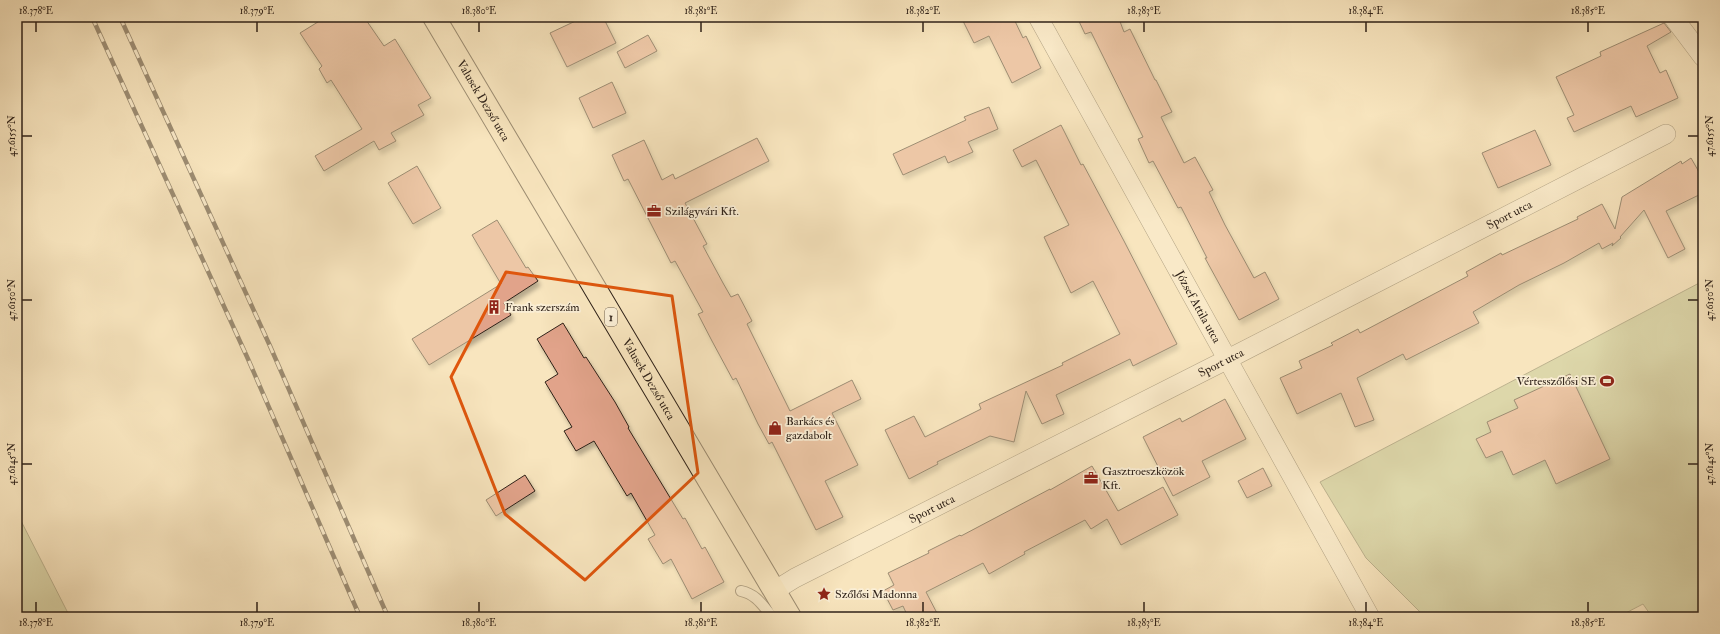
<svg xmlns="http://www.w3.org/2000/svg" width="1720" height="634" font-family="'IM FELL Double Pica',serif">
<style>
.green{fill:#bcc592;stroke:#767456}
.building{fill:#e1a38a;stroke:#2f2219;filter:url(#shadow)}
.lines{fill:none;stroke-linecap:round;stroke-linejoin:round}
.service-casing{stroke:#615342;stroke-width:12}
.minor-casing{stroke:#615342;stroke-width:20}
.primary-casing{stroke:#2f2219;stroke-width:24}
.service{stroke:#faeed5;stroke-width:10}
.minor{stroke:#faeed5;stroke-width:19}
.primary{stroke:#f8e5be;stroke-width:22}
.rail-casing{stroke:#2f2219;stroke-width:4.5}
.rail{stroke:#faeed5;stroke-width:3;stroke-dasharray:9;stroke-linecap:butt}
.marked{fill:none;stroke:#df560d;stroke-width:3;stroke-linejoin:round}
.ticks{fill:none;stroke:#2f2219;stroke-width:1.5}
.labels{text-anchor:middle;dominant-baseline:central;stroke-width:3.5;stroke-linejoin:round;paint-order:stroke}
.shield{fill:#faeed5;stroke:#6c5f51;stroke-width:1}
.shield-label{font-size:11px;font-weight:bold;fill:#2f2219}
.street-label{font-size:12px;fill:#2f2219;stroke:#faeed5}
.poi-label{font-size:12px;fill:#2f2219;stroke:#faeed5;text-anchor:start}
.neatline{fill:none;stroke:#2f2219;stroke-width:1.5}
.ticks-label{font-size:10px;text-anchor:middle;fill:#2f2219}
</style>
<defs>
<filter id="shadow"><feDropShadow dx="2.5" dy="4.5" stdDeviation="2" flood-color="#0004"/></filter>
</defs>
<rect width="100%" height="100%" fill="#f8e5be"/>
<filter id="stains"><feTurbulence type="fractalNoise" baseFrequency=".005" numOctaves="4"/><feColorMatrix values="0 0 0 0 .2 0 0 0 0 .09 0 0 0 0 .02 0 0 0 .5 -.17"/></filter>
<radialGradient id="worn" r=".72"><stop offset=".6" stop-color="#630" stop-opacity="0"/><stop offset="1" stop-color="#630" stop-opacity=".3"/></radialGradient>
<path class="green" d="M1703,281V617H1652L1643,604L1618,617H1425L1366,558L1320,482Z
M17,513L70,617H17Z"/>
<path class="building" d="M326,17H364L384,46L395,39L431,98L418,105L424,115L391,133L396,141L379,150L374,141L324,171L315,156L362,129L331,80L327,83L319,69L322,66L300,33Z
M584,17H603L616,43L567,67L550,33Z
M961,17H1013L1023,38L1026,36L1041,68L1012,83L989,36L974,43Z
M1077,17H1124L1119,19L1124,32L1130,29L1155,80H1156L1172,112L1161,117L1184,163L1195,157L1213,190L1209,192L1225,225L1254,278L1265,272L1279,299L1239,320L1205,258H1207L1181,207L1178,208L1153,161L1149,163L1138,139L1143,137L1091,32L1085,34Z
M1664,23L1671,32L1647,46L1660,73L1666,70L1678,98L1636,117L1631,106L1574,132L1567,118L1574,115L1556,77L1601,56L1600,52Z
M648,35L657,51L625,68L617,52Z
M612,82L626,113L593,128L579,98Z
M989,107L998,129L968,142L973,152L948,163L945,156L903,175L893,154L966,120L964,117Z
M1061,125L1081,165L1083,164L1124,241L1177,344L1133,366L1130,359L1056,395L1064,414L1042,424L1026,391L1014,442L990,436L937,462L938,464L909,479L885,430L914,416L925,437L981,409L979,404L1063,365L1062,363L1120,334L1093,281L1071,293L1044,237L1069,225L1036,160L1022,167L1013,150Z
M1535,130L1551,165L1498,188L1482,153Z
M757,138L769,161L685,203L707,244L703,246L723,283L731,297L738,294L752,321L747,324L790,411L852,380L861,399L832,413L858,465L825,481L843,517L816,530L772,442L769,444L758,424L736,378L733,380L712,341L698,314L703,312L675,261L671,263L628,179L624,181L612,155L644,140L662,180L673,174L675,179Z
M1691,158L1703,179V193L1666,211L1685,249L1668,258L1644,210L1620,237L1621,238L1612,246L1613,243L1602,249L1599,243L1564,263L1519,285L1473,312L1479,323L1406,360L1403,354L1357,378L1374,420L1355,427L1341,393L1297,414L1280,378L1302,368L1299,361L1333,345L1331,343L1358,329L1360,333L1468,276L1466,272L1501,253L1502,255L1578,219L1577,217L1602,204L1615,229L1622,197L1681,161L1682,164Z
M417,166L441,208L413,224L388,183Z
M497,220L526,268L528,267L538,281L504,303L511,315L429,365L412,339L501,284L472,235Z
M563,323L584,358L586,357L615,402L629,427L628,428L683,519L685,518L702,549L705,547L724,582L692,599L671,559L663,564L648,539L655,535L631,493L627,496L594,441L576,451L564,431L572,427L545,382L558,374L537,339Z
M1570,374L1610,459L1556,484L1545,460L1513,475L1502,451L1486,458L1476,439L1491,432L1487,422L1518,408L1514,400Z
M1225,399L1246,439L1202,461L1210,477L1173,496L1143,437L1180,418L1182,422Z
M1092,466L1118,511L1163,487L1178,515L1121,545L1107,519L1091,529L1085,520L1024,552L1025,554L989,574L983,563L926,592L939,617H908L903,606L893,610L883,591L894,585L888,573L929,553L928,551L960,535L961,536L1050,489V490Z
M1263,468L1272,486L1247,498L1238,481Z
M525,475L535,491L496,516L486,500Z"/>
<g class="lines">
<defs>
<path id="service" d="M741,591C755,594 761,603 770,614"/>
<g id="minor">
<path id="s1" d="M1038,17L1370,617"/>
<path d="M1673,17L1703,57"/>
<path id="s2" d="M774,591L795,578L1228,359L1666,134"/>
</g>
<g id="primary">
<path id="s3" d="M434,17L790,617"/>
</g>
</defs>
<use href="#service" class="service-casing"/>
<use href="#minor" class="minor-casing"/>
<use href="#primary" class="primary-casing"/>
<use href="#service" class="service"/>
<use href="#minor" class="minor"/>
<use href="#primary" class="primary"/>
<defs>
<path id="rail" d="M92,17L248,359L360,617
M120,17L270,346L388,617"/>
</defs>
<use href="#rail" class="rail-casing"/>
<use href="#rail" class="rail"/>
</g>
<path d="M0 0H1720V634H0ZM506,272L672,296L698,473L585,580L505,514L451,377Z" fill="#f8e5be" fill-opacity=".55" fill-rule="evenodd"/>
<path class="marked" d="M506,272L672,296L698,473L585,580L505,514L451,377Z"/>
<path class="ticks" d="M36,22V32M257,22V32M479,22V32M701,22V32M923,22V32M1144,22V32M1366,22V32M1588,22V32M22,136H32M1688,136H1698M22,300H32M1688,300H1698M22,464H32M1688,464H1698M36,602V612M257,602V612M479,602V612M701,602V612M923,602V612M1144,602V612M1366,602V612M1588,602V612"/>
<defs>
<symbol id="office-bare" viewBox="-9 -9 18 18"><path d="M-6-3h4V-5.5h4V-3h4V5H-6ZM-1-4.5V-3h2v-1.5ZM-6 0V1H6V0Z" fill="#8f2418" stroke="#faeed5" stroke-width="2.5" paint-order="stroke"/></symbol>
<symbol id="building-bare" viewBox="-9 -9 18 18"><path d="M-4-6H4V6H1V3H-1V6H-4ZM-2.5-4.3h1.7v1.8h-1.7ZM.8-4.3h1.7v1.8H.8ZM-2.5-1h1.7V.8h-1.7ZM.8-1h1.7V.8H.8Z" fill="#8f2418" stroke="#faeed5" stroke-width="2.5" paint-order="stroke"/></symbol>
<symbol id="stadium-bare" viewBox="-9 -9 18 18"><path d="M0-5a6.5 5 0 1 0 0 10a6.5 5 0 1 0 0-10ZM-3.5-1.8h7v3.6h-7Z" fill="#8f2418" stroke="#faeed5" stroke-width="2.5" paint-order="stroke"/></symbol>
<symbol id="shop-bare" viewBox="-9 -9 18 18"><path d="M-5-2.5h2.3a2.7 3.5 0 0 1 5.4 0H5L5.5 6h-11ZM-1.5-2.5h3a1.5 2.3 0 0 0-3 0Z" fill="#8f2418" stroke="#faeed5" stroke-width="2.5" paint-order="stroke"/></symbol>
<symbol id="sight-bare" viewBox="-9 -9 18 18"><path d="M0-6L1.8-2.2L6-1.7L2.9 1.2L3.7 5.4L0 3.3L-3.7 5.4L-2.9 1.2L-6-1.7L-1.8-2.2Z" fill="#8f2418" stroke="#faeed5" stroke-width="2.5" paint-order="stroke"/></symbol>
</defs>
<g fill-rule="evenodd">
<use href="#office-bare" x="644" y="201" width="20" height="20"/>
<use href="#building-bare" x="484" y="297" width="20" height="20"/>
<use href="#stadium-bare" x="1597" y="371" width="20" height="20"/>
<use href="#shop-bare" x="765" y="418" width="20" height="20"/>
<use href="#office-bare" x="1081" y="468" width="20" height="20"/>
<use href="#sight-bare" x="814" y="584" width="20" height="20"/>
</g>
<g class="labels">
<rect class="shield" x="605" y="308" width="12" height="18" rx="3"/>
<g class="shield-label">
<text x="611" y="317">1</text>
</g>
<g class="street-label">
<text stroke="none"><textPath href="#s3" startOffset="97">Valusek Dezső utca</textPath></text>
<text stroke="none"><textPath href="#s2" startOffset="826">Sport utca</textPath></text>
<text stroke="none"><textPath href="#s1" startOffset="331">József Attila utca</textPath></text>
<text stroke="none"><textPath href="#s2" startOffset="502">Sport utca</textPath></text>
<text stroke="none"><textPath href="#s3" startOffset="421">Valusek Dezső utca</textPath></text>
<text stroke="none"><textPath href="#s2" startOffset="178">Sport utca</textPath></text>
</g>
<g class="poi-label">
<text x="665" y="211">Szilágyvári Kft.</text>
<text x="505" y="307">Frank szerszám</text>
<text x="1596" y="381" text-anchor="end">Vértesszőlősi SE</text>
<text x="786" y="421">Barkács és<tspan x="786" dy="14">gazdabolt</tspan></text>
<text x="1102" y="471">Gasztroeszközök<tspan x="1102" dy="14">Kft.</tspan></text>
<text x="835" y="594">Szőlősi Madonna</text>
</g>
</g>
<rect width="1720" height="634" fill="none" stroke="#f8e5be" stroke-width="44"/>
<rect x="22" y="22" width="1676" height="590" class="neatline"/>
<g class="ticks-label">
<text x="36" y="14">18.378°E</text>
<text x="257" y="14">18.379°E</text>
<text x="479" y="14">18.380°E</text>
<text x="701" y="14">18.381°E</text>
<text x="923" y="14">18.382°E</text>
<text x="1144" y="14">18.383°E</text>
<text x="1366" y="14">18.384°E</text>
<text x="1588" y="14">18.385°E</text>
<text transform="translate(11 136) rotate(-90)" y="4">47.6155°N</text>
<text transform="translate(1709 136) rotate(-90)" y="4">47.6155°N</text>
<text transform="translate(11 300) rotate(-90)" y="4">47.6150°N</text>
<text transform="translate(1709 300) rotate(-90)" y="4">47.6150°N</text>
<text transform="translate(11 464) rotate(-90)" y="4">47.6145°N</text>
<text transform="translate(1709 464) rotate(-90)" y="4">47.6145°N</text>
<text x="36" y="626">18.378°E</text>
<text x="257" y="626">18.379°E</text>
<text x="479" y="626">18.380°E</text>
<text x="701" y="626">18.381°E</text>
<text x="923" y="626">18.382°E</text>
<text x="1144" y="626">18.383°E</text>
<text x="1366" y="626">18.384°E</text>
<text x="1588" y="626">18.385°E</text>
</g>
<rect width="100%" height="100%" filter="url(#stains)"/>
<rect width="100%" height="100%" fill="url(#worn)"/>
</svg>
